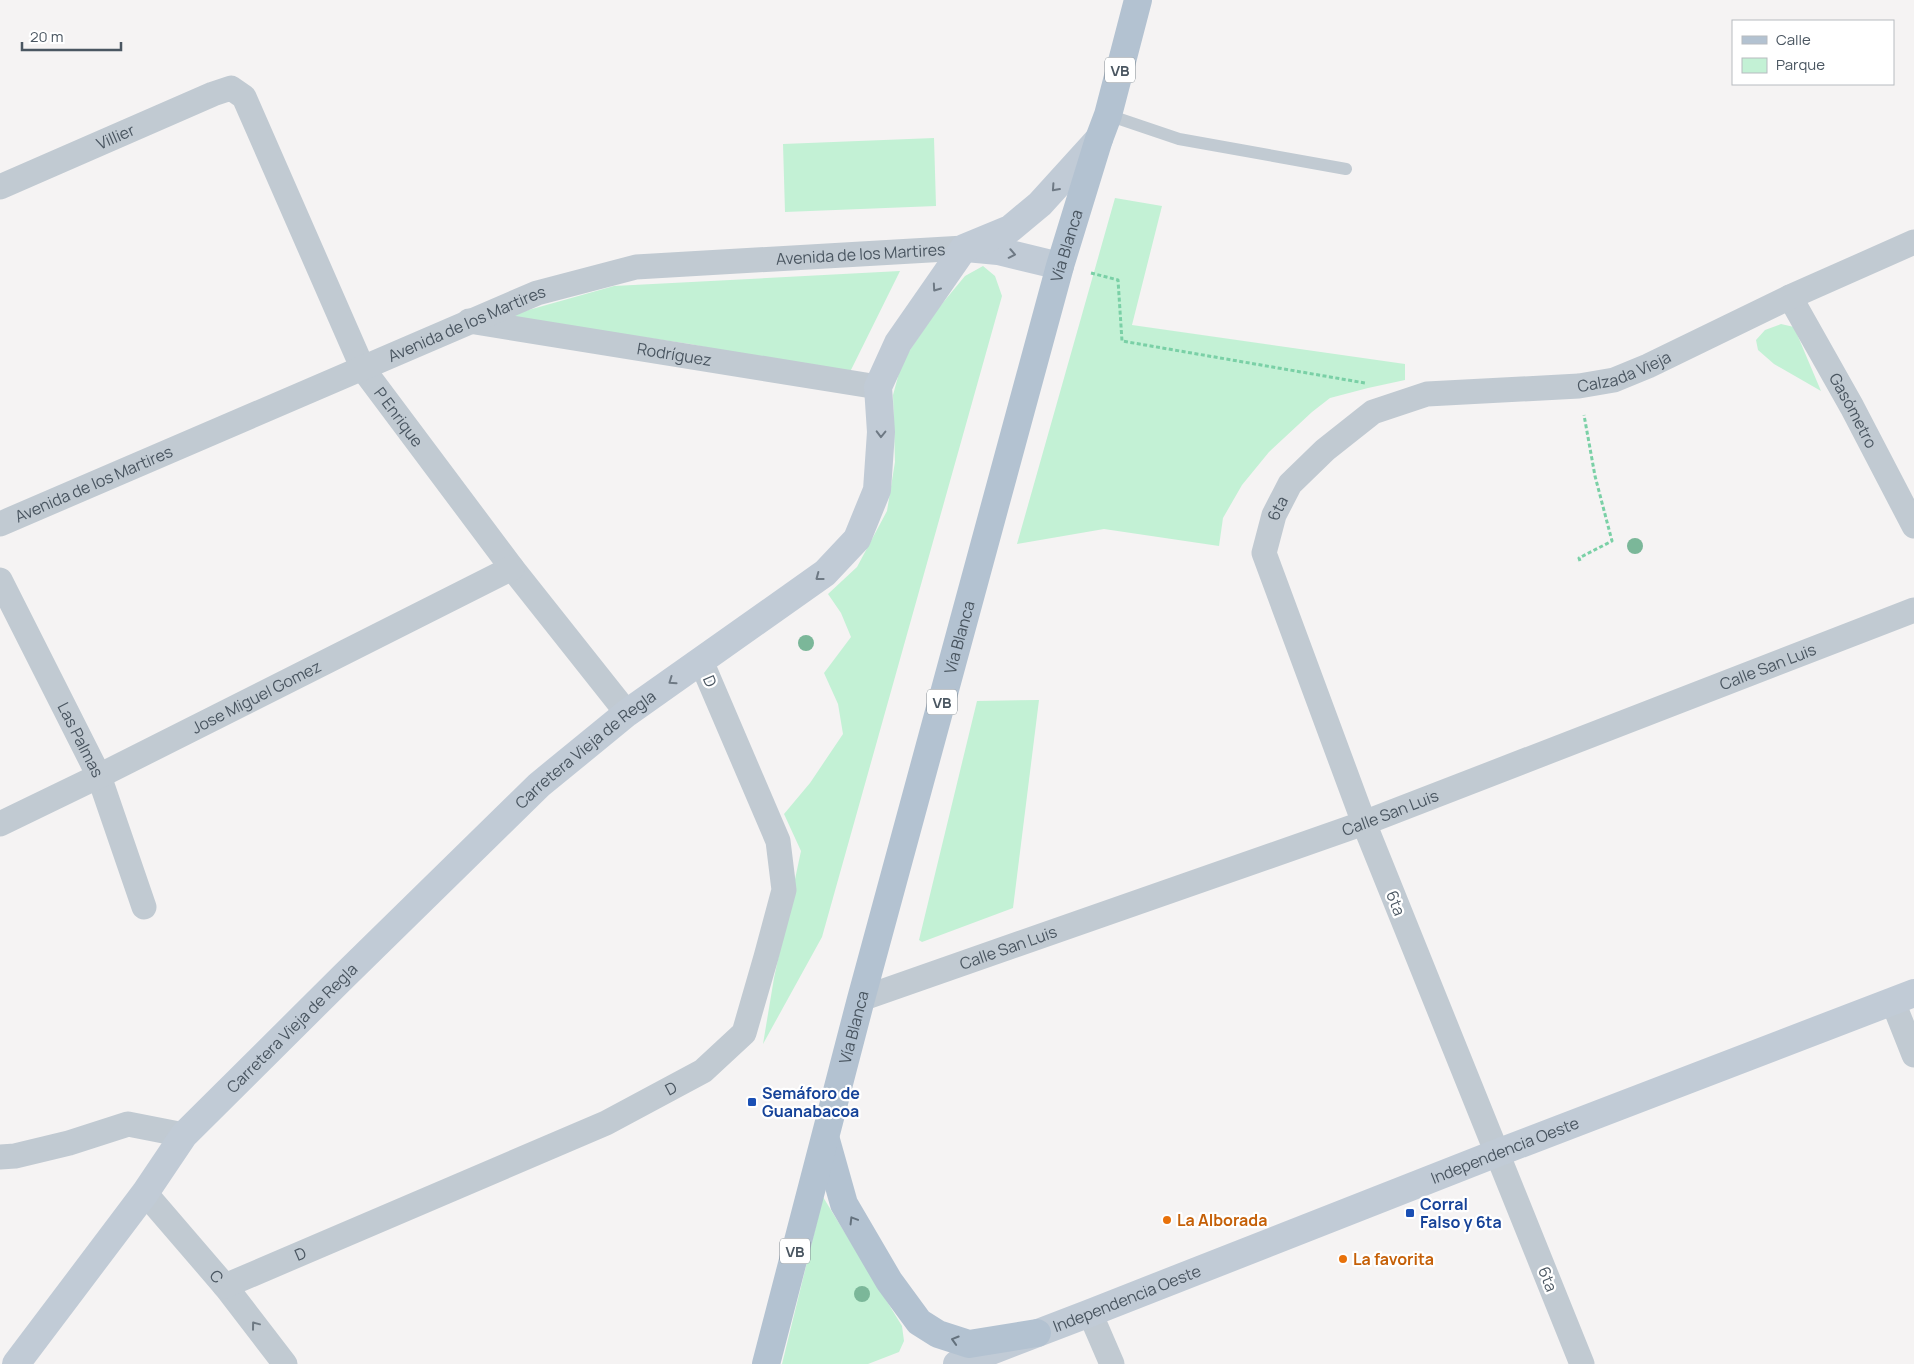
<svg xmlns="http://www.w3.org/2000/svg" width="1914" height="1364" font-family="Manrope,sans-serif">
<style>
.green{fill:#c3f1d5}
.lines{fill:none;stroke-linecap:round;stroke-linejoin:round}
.path{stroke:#7ad0a6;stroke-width:3;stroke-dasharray:4 2.5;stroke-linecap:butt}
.lane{stroke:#c1cad2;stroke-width:12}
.street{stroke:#c1cad2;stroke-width:25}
.secondary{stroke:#c1cbd6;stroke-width:28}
.primary{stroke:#b3c2d1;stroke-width:28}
.tree{fill:#7bb799}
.oneway{stroke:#6e7984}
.oneway2{stroke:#64717d}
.oneway3{stroke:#6e7983}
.transit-dot{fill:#1a4fb4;stroke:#fff;stroke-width:2}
.food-dot{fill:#e8710a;stroke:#fff;stroke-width:2}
.labels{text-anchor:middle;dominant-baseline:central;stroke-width:4.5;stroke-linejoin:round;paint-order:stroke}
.shield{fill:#fff;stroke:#808990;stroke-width:1}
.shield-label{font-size:15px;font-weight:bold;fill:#4a5661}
.street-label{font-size:16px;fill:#4a5661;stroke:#fff}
.transit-label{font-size:16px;font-weight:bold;fill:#164399;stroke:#fff;text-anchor:start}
.food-label{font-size:16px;font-weight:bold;fill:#c56008;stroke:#fff;text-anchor:start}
</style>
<rect width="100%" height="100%" fill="#f5f3f3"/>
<path class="green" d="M934,138L936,206L785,212L783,144Z
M1115,198L1162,206L1132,325L1405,364V380L1368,388L1330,398L1312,412L1269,452L1242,485L1223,518L1219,546L1104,529L1017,544Z
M983,266L995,276L1002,296L822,937L763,1044L774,978L801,851L784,814L810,783L843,734L838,704L824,673L851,637L841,613L828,594L857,567L887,511L895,462L893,395L902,362L936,311L965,276Z
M900,271L848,376L690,344L504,317L614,286Z
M1781,324L1794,327L1821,391L1774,364L1758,350L1756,340L1765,330Z
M1039,700L1013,908L922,942L919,940L977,701Z
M823,1197L902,1326L904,1341L899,1352L868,1364H782Z"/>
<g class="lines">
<path class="path" d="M1091,273L1118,280L1122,341L1365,383
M1580,561L1579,558L1612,541L1595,476L1584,415"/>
<path class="lane" d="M1108,115L1179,139L1346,169"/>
<g class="street">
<path id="s1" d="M0,187L213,94L231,88L244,97L363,369L512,568L627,713"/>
<path id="s2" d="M1790,297L1852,407L1914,526"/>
<path id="s3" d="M469,321L878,387"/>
<path id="s4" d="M0,524L537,293L636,267L964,248"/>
<path id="s5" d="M0,580L99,776L144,907"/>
<path id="s6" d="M0,824L99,776L512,568"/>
<path id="s7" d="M861,999L1364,823L1914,610"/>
<path d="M1893,1002L1914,1055"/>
<path d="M0,1157L15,1156L69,1143L128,1124L184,1135"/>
<path id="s8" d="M145,1193L225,1286L285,1364"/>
<path id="s9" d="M225,1286L606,1123L703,1071L744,1033L766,957L784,890L778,841L701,661"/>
<path d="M1090,1313L1112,1364"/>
<path id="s10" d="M1582,1364L1364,823L1264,553L1274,515L1290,484L1325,450L1373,412L1427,394L1579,386L1614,380L1648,366L1790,297L1914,242"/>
</g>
<g class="secondary">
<path d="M966,248L998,251L1060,266"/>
<path id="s11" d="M16,1364L145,1193L184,1135L344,976L539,785L627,713L825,573L857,539L877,490L881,432L878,387L898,343L964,248L1010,229L1040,204L1099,139"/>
<path id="s12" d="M957,1364L1090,1313L1497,1153L1914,993"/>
</g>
<g class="primary">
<path d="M826,1140L844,1204L889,1281L919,1322L938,1334L969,1344L1037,1333"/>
<path id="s13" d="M766,1364L861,999L1060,266L1099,139L1108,115L1138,0"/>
</g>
</g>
<g class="tree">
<circle cx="1635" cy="546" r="8"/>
<circle cx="806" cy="643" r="8"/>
<circle cx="862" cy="1294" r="8"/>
</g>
<defs><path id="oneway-chevron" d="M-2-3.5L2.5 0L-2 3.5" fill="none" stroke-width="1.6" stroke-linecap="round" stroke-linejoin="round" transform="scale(1.25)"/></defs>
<g class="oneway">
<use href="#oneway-chevron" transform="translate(1055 188) rotate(132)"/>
<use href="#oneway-chevron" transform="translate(1012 254) rotate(11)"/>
<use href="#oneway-chevron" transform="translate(936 288) rotate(125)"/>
<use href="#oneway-chevron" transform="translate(881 434) rotate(91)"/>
<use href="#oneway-chevron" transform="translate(819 577) rotate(143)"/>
<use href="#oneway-chevron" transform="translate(672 681) rotate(145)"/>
</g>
<g class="oneway2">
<use href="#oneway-chevron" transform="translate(853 1220) rotate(-121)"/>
<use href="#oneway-chevron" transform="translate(955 1340) rotate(-163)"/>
</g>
<use class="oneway3" href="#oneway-chevron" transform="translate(255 1325) rotate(-127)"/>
<g class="transit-dot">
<rect x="747" y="1097" width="10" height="10" rx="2.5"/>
<rect x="1405" y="1208" width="10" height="10" rx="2.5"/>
</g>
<g class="food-dot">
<circle cx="1167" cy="1220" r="5"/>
<circle cx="1343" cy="1259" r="5"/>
</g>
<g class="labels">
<g class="shield">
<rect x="1105" y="57.5" width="30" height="25" rx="4"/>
<rect x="927" y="689.5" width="30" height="25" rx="4"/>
<rect x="780" y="1238.5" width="30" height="25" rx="4"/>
</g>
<g class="shield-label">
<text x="1120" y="70">VB</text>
<text x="942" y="702">VB</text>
<text x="795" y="1251">VB</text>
</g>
<g class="street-label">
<text stroke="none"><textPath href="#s1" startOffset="126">Villier</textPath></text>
<text stroke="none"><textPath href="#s13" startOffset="1158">Vía Blanca</textPath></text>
<text stroke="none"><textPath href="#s4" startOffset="912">Avenida de los Martires</textPath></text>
<text stroke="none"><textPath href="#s4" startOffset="508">Avenida de los Martires</textPath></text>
<text stroke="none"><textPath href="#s3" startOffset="208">Rodríguez</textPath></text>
<text stroke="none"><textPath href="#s10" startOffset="1312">Calzada Vieja</textPath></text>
<text stroke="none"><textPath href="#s2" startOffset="130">Gasómetro</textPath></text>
<text stroke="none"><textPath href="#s1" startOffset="624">P Enrique</textPath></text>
<text stroke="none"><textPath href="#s4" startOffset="102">Avenida de los Martires</textPath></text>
<text stroke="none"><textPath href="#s10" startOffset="918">6ta</textPath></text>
<text stroke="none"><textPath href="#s13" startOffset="752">Vía Blanca</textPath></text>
<text stroke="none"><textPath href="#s7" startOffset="966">Calle San Luis</textPath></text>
<text transform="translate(710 681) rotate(67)">D</text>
<text stroke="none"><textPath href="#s6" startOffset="286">Jose Miguel Gomez</textPath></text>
<text stroke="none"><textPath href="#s5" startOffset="179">Las Palmas</textPath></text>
<text stroke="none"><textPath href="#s11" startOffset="841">Carretera Vieja de Regla</textPath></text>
<text stroke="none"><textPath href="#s7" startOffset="561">Calle San Luis</textPath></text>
<text transform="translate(1396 903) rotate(68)">6ta</text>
<text stroke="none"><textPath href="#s7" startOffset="156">Calle San Luis</textPath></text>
<text stroke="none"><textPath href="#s11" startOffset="436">Carretera Vieja de Regla</textPath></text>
<text stroke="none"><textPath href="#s13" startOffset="348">Vía Blanca</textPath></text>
<text stroke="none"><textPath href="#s9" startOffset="488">D</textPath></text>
<text stroke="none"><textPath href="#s12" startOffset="588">Independencia Oeste</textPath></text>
<text stroke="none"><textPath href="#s9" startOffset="82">D</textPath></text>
<text stroke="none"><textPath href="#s8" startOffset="110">C</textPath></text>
<text transform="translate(1548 1279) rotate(68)">6ta</text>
<text stroke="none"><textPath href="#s12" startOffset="182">Independencia Oeste</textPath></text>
</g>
<g class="transit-label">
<text x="762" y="1093">Semáforo de<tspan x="762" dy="18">Guanabacoa</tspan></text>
<text x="1420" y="1204">Corral<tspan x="1420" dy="18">Falso y 6ta</tspan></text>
</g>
<g class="food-label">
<text x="1177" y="1220">La Alborada</text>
<text x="1353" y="1259">La favorita</text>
</g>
</g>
<rect x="1732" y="20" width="162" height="65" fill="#ffffff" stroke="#b7bbc0"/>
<rect x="1742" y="36" width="25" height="8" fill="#b3c2d1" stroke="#b7bbc0"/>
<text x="1776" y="45" font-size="15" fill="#4a5661">Calle</text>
<rect x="1742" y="58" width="25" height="15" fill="#c3f1d5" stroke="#b7bbc0"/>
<text x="1776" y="70" font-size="15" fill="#4a5661">Parque</text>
<path d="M22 42v8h99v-8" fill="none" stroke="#4a5661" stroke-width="2.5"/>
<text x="30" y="42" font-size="15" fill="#4a5661" stroke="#ffffff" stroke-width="4" paint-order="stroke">20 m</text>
</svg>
